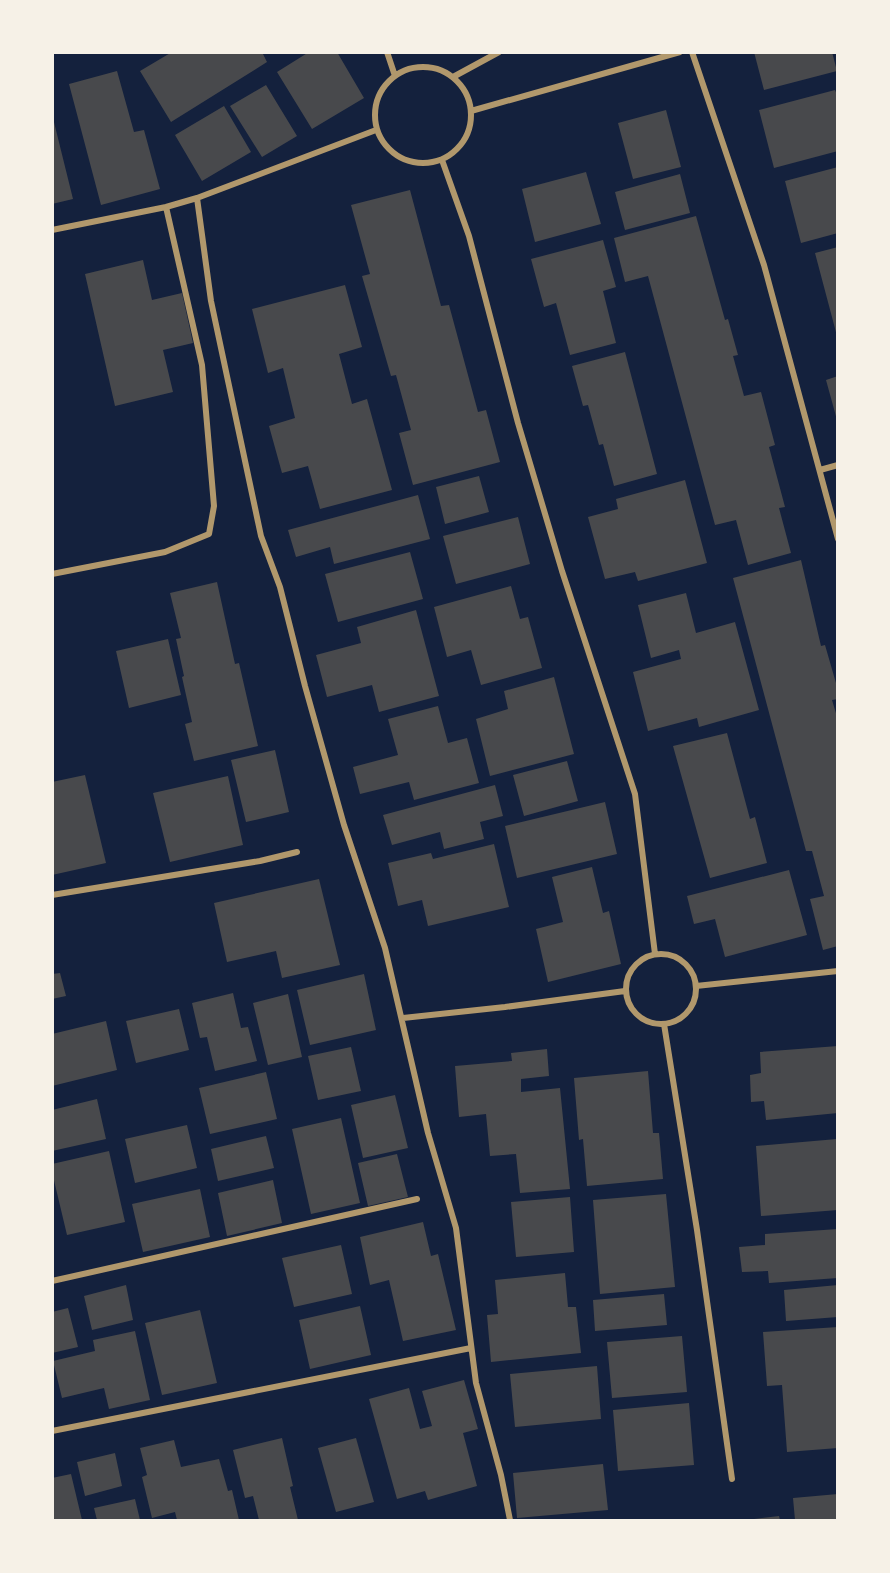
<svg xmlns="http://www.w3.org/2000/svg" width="890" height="1573" font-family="Ubuntu,sans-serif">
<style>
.building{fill:#48494c}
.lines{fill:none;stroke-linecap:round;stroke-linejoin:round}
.minor{stroke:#b1986c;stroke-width:6}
</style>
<rect width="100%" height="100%" fill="#14213d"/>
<path class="building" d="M172,52H262L267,62L171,122L140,71Z
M309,52H337L364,98L312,129L277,72Z
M754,52H832L837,71L764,90Z
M117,71L134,132L144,130L160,189L101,205L69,84Z
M266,85L297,136L262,157L230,106Z
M835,90L838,97V151L774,168L759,110Z
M224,106L251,152L202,181L175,135Z
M666,110L681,167L633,179L618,123Z
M52,114L73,199L52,204Z
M838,167V233L801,243L785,181Z
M586,172L601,224L535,242L522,189Z
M680,174L690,213L625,230L615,192Z
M410,190L441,306L449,305L478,412L486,410L500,462L413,485L399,433L411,430L396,375L391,376L362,276L370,274L351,205Z
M696,216L725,320L728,319L738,355L733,356L744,396L761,392L775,445L769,447L785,507L779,508L791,553L748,565L736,520L715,525L648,276L625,282L614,238Z
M603,240L616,287L603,291L616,343L570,355L556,303L544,307L531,259Z
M838,247V336H837L815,253Z
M143,260L152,300L182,293L193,343L163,350L173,392L115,406L85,274Z
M345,285L362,347L339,354L352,404L367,399L392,490L320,509L308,466L282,473L269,426L295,418L283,368L268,373L252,309Z
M625,352L657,474L614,486L603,444L599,445L588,405L583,406L572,366Z
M838,376V420H837L826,380Z
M479,476L489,512L445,524L436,487Z
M685,480L707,563L638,581L635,572L605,579L588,517L618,509L616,499Z
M418,495L430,539L334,564L330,547L296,557L288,530Z
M518,517L530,564L456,584L443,536Z
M410,552L423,599L338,622L325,574Z
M801,560L821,646L825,645L838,690V699L832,700L838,720V946L823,950L810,899L824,896L812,851H806L733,578Z
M217,582L235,664L239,663L258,746L194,761L185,724L192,722L182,677L184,676L176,639L181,638L170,593Z
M511,586L520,619L528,617L542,668L481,685L471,650L447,657L434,607Z
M686,593L696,633L735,622L759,710L699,727L697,718L648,731L633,672L681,659L679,650L651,658L638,605Z
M416,610L439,696L379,712L372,685L327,697L316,655L361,643L357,627Z
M168,639L181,695L129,708L116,651Z
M554,677L574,754L490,776L476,719L508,709L504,691Z
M438,706L448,743L467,738L479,783L414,800L409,782L360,794L353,767L398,755L388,719Z
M727,733L750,819L755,817L767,863L710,878L673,746Z
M275,750L289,812L246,822L231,760Z
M567,761L578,801L524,816L513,775Z
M85,775L106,863L52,875V782Z
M228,776L243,845L170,862L153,793Z
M495,785L503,816L480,822L484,839L444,849L440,832L392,845L383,815Z
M605,802L617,854L517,878L505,826Z
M494,844L509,907L428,926L422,900L398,906L388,863L431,853L433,859Z
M592,867L603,913L609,911L621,964L548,982L536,929L563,922L552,877Z
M789,870L807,935L725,957L715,919L694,924L687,896Z
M319,879L340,965L282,978L276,951L227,962L214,903Z
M60,973L66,996L52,999V974Z
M364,974L376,1030L310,1045L297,990Z
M233,993L241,1028L248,1027L257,1061L215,1071L207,1037L200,1038L192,1003Z
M288,994L302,1057L268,1065L253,1003Z
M179,1009L189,1050L136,1063L126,1021Z
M106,1021L117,1070L52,1086V1034Z
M838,1046V1113L766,1120L764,1101L751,1102L750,1075L761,1073L760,1052Z
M351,1047L361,1091L318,1100L308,1056Z
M547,1049L549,1076L521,1079V1092L560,1088L570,1189L520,1193L516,1154L490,1156L486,1114L459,1117L455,1066L512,1061L511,1053Z
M648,1071L653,1133H659L663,1179L587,1186L583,1139L579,1140L574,1078Z
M266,1072L277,1119L210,1134L199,1088Z
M395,1095L408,1148L363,1158L351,1105Z
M97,1099L106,1139L52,1151V1110Z
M341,1118L360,1203L311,1214L292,1129Z
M187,1125L197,1168L135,1183L125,1139Z
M266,1136L274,1168L218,1181L211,1149Z
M837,1139L838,1210L761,1216L756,1146Z
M109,1151L125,1222L67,1235L52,1172V1164Z
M397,1154L408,1197L368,1206L358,1163Z
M273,1180L282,1223L227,1236L218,1193Z
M200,1189L210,1237L143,1252L132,1204Z
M666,1194L675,1287L600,1294L593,1200Z
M570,1197L574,1252L516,1257L511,1202Z
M423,1222L431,1256L438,1254L456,1330L403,1341L389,1280L370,1285L360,1237Z
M838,1229V1278L769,1283L768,1271L742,1272L739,1247L765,1245V1234Z
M341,1245L352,1294L294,1307L282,1258Z
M565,1273L568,1307H576L581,1353L491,1362L487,1315L498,1314L495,1280Z
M126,1285L133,1320L92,1330L84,1296Z
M838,1285V1317L786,1321L784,1290Z
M664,1294L667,1325L595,1331L593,1300Z
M360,1306L371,1355L310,1369L299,1320Z
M68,1308L78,1347L52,1353V1312Z
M200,1310L217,1383L162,1395L145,1323Z
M838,1327V1381H836L838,1448L787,1452L782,1385L767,1386L763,1332Z
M135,1331L150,1400L109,1409L104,1388L62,1398L53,1361L95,1351L93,1340Z
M682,1336L687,1392L612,1398L607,1342Z
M597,1366L601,1419L515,1427L510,1374Z
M464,1380L478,1429L463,1433L477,1486L428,1500L425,1491L397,1499L369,1399L409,1388L420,1429L432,1426L422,1391Z
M689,1403L694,1465L618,1471L613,1410Z
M282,1438L293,1486L290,1487L298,1520H259L253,1496L245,1498L233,1450Z
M356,1438L374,1502L336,1512L318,1448Z
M174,1440L181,1467L219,1459L228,1491L232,1490L239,1520H177L175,1512L152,1518L142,1477L147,1475L140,1448Z
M115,1453L122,1486L85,1496L77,1462Z
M603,1464L608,1510L517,1518L513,1473Z
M71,1474L82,1520H52V1478Z
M838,1494V1520H795L793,1498Z
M135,1499L140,1520H97L94,1508Z
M779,1516L780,1520H754V1519Z"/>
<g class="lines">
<path class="minor" d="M387,52L395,76
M692,52L764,265L838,539
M375 115a48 48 0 1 1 96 0a48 48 0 1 1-96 0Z
M453,77L499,52
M471,111L680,52
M376,130L197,198L211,301L261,536L280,587L305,686L344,825L385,948L428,1133L456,1228L476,1383L501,1475L510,1520
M442,160L469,236L518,423L562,571L635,794L655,954
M52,230L166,207L197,198
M820,470L838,465
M52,574L165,552L209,534L214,506L202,365L166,207
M52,895L260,861L297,852
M626 989a35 35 0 1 1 70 0a35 35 0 1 1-70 0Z
M696,986L838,971
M403,1018L505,1007L625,991
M664,1024L697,1230L732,1479
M52,1281L417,1199
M52,1431L471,1348"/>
</g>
<rect width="890" height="1573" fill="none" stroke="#f6f1e7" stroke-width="108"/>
</svg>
